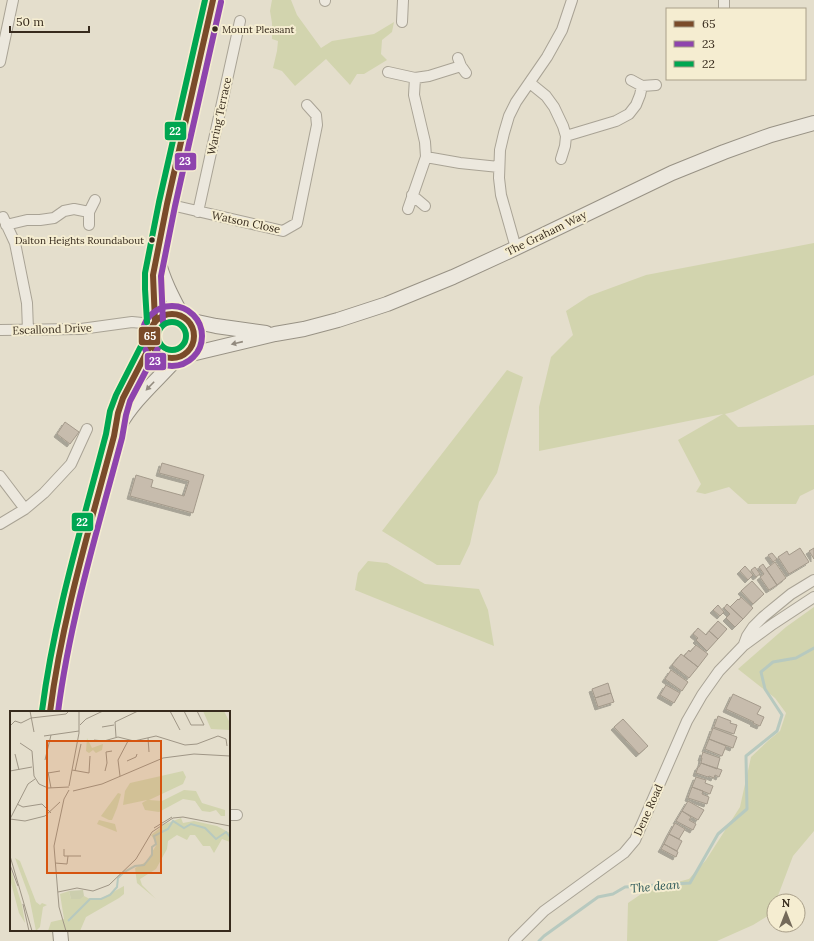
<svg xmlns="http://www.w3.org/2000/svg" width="814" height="941" font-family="Lora,serif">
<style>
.green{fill:#d2d4ae}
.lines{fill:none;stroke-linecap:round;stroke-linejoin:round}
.stream{stroke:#b7c9bf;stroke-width:3}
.building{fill:#c7bcad;stroke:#a49a8b;filter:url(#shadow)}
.minor-casing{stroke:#a9a395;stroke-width:12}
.secondary-casing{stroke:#989285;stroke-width:16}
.minor{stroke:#ece8de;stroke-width:10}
.secondary{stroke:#ece8de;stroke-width:14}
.bus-1-casing{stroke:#f5edd1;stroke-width:9}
.bus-2-casing{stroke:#f5edd1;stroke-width:9}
.bus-3-casing{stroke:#f5edd1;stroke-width:9}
.bus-1{stroke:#7a4b2a;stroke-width:6}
.bus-2{stroke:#8e44ad;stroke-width:6}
.bus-3{stroke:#00a651;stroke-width:6}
.oneway{fill:#928a7e}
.bus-dot{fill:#372b1d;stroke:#f5edd1;stroke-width:1.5}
.labels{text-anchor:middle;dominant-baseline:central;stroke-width:4;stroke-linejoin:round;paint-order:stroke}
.bus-label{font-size:10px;fill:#372b1d;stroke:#f5edd1;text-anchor:start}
.street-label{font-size:11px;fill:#372b1d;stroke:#f5edd1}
.water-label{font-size:12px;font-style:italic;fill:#2c5757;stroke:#f5edd1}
.inset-river{fill:none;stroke:#b7c9bf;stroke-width:2}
.inset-road{fill:none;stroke:#9f9686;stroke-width:1}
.view{fill:#d6540e;fill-opacity:0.15;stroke:#d6540e;stroke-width:2}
.inset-edge{fill:none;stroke:#372b1d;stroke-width:2}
.line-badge{stroke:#f5edd1;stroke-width:1.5}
.badge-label{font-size:11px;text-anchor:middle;font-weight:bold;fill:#fff}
</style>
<defs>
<filter id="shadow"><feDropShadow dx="-3" dy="3" stdDeviation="0" flood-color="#0004"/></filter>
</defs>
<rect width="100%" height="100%" fill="#e4decc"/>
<path class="green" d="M272,0H291L297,15L321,48L332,41L374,34L394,22L392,32L382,40L381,54L387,60L364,74H357L350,85L326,59L295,86L282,71L273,68L277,51L278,41L272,39V23L270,11Z
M814,243V375L733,412L725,414L738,427L814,425V489L800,496L796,504H748L729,487L705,494L696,492L701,484L678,440L723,414L539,451V407L551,357L573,335L566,311L589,296L646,275Z
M507,370L523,377L497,473L479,502L470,544L460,565H437L382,531Z
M368,561L387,563L425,584L479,589L488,610L494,646L355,590L358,573Z
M814,607V831L793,856L776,901H774V907L771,914L753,925L717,941H627L628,903L647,890L689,879L706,860L740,807L751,757L769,740L780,731L786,713L775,698L738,669L786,627Z"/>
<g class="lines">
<path class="stream" d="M539,941L544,936L598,897L613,894L625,887L690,883L718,834L747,809L746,756L777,731L782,715L765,689L761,672L773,662L796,658L814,648"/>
</g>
<path class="building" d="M65,422L79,432L70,444L57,434Z
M162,463L204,475L193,513L130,496L136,475L153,480L151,487L184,496L189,481L159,473Z
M800,548L809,562L789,574L778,557L787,551L789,555Z
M814,548V559L809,551Z
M772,553L777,559L773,562L768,555Z
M775,562L786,578L777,585L766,569Z
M763,564L777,585L769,590L760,577L764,574L759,567Z
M745,566L753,575L748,580L740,571Z
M755,567L760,574L756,577L751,570Z
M752,581L764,594L753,604L741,591Z
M741,597L753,608L743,619L730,607L738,599L739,600Z
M727,604L743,619L735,627L726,618L730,614L724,608Z
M718,605L724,612L720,616L713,610Z
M718,621L727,629L718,639L709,631Z
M698,628L706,635L709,631L718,639L707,651L696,640L698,638L693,634Z
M696,645L708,654L698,667L684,656L689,650L690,652Z
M681,654L698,667L689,678L672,665Z
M671,670L688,682L682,691L665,679Z
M608,683L611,693L595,698L592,689Z
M666,685L680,693L674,703L660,695Z
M611,693L614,702L598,707L595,698Z
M733,694L761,707L757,714L764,717L760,726L753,723L754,722L726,709Z
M718,716L731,721L730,723L737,725L734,734L714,727Z
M623,719L648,746L639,754L614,727Z
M713,728L737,737L733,748L709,739Z
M709,739L726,746L722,756L705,749Z
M703,752L720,758L717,769L701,763L702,758H701Z
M701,763L722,770L719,777L715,775L714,778L709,776L708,777L696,773L698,767H699Z
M696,777L706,780L705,783L713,786L710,794L692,787Z
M692,787L703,791L702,794L709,797L707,804L688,798Z
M688,801L704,810L698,820L682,811Z
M682,811L691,817L689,820L696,824L693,830L676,821Z
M675,823L685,829L679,839L669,834Z
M669,834L682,841L677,851L664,844Z
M664,844L678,852L676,857L661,849Z"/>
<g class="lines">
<defs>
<path id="minor" d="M325,1V0
M724,9V0
M402,22L403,0
M458,58L461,66L466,73
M0,62L13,0
M388,72L415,78
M631,80L642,86L656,85
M530,83L546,96L554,107L563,126L566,136L565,146L561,159
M566,136L616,121L629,114L636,105L640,95L642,86
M426,157L460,163L499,167
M412,195L425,206
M167,204L283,231L297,223L317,125L316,115L307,105
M408,209L426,157L425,142L414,95L415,78L429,76L461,66
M198,212L240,21
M3,217L15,243L27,303L28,330
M6,225L27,220H40L54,218L64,211L74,209L89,212
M89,225V212L95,200
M516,248L501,195L499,178L500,150L504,133L509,116L516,102L547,57L562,30L572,0
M0,330L81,329L132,322L142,323L152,326
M0,476L25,509
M0,524L25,509L44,493L71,464L87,429
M744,644L747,636L753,627L763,617L791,594L814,580
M229,815H237
M514,941L544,911L624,853L635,840L687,721L702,695L719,671L743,646L773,624L814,597"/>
<path id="secondary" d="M158,260C163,280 172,297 182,316
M150 336a22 22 0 1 1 44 0a22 22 0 1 1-44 0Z
M188,320L216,326L266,333
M155,322L153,289V275L157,257L167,204L213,0
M183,356L275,334L304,329L338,320L387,304L453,277L516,248L672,173L724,152L771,135L814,123
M119,426C134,399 158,380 177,358
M50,712L54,680L73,590L114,436L118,413L123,398L151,344
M60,930L61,941"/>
</defs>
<use href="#minor" class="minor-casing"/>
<use href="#secondary" class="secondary-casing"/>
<use href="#minor" class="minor"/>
<use href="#secondary" class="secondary"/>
<defs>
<path id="bus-1" d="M150 336a22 22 0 1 1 44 0a22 22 0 1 1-44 0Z
M155,322L153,275L167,204L213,0
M50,712C62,618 90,527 114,436L118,413L123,398L151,344"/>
<path id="bus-2" d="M142 336a30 30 0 1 1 60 0a30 30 0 1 1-60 0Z
M163,322L161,276L175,206L221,2
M58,712C70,619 98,528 122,438L126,415L130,401L158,348"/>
<path id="bus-3" d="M158 336a14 14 0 1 1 28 0a14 14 0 1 1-28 0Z
M147,322L145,289V273L159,202L205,0
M42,711C54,617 82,526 106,434L110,411L116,395L144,340"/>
</defs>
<use href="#bus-1" class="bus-1-casing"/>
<use href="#bus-2" class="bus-2-casing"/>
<use href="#bus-3" class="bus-3-casing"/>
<use href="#bus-1" class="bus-1"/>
<use href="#bus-2" class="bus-2"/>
<use href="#bus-3" class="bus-3"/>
</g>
<defs><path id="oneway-solid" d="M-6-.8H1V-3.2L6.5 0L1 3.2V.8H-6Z"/></defs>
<g class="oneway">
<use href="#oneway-solid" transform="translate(237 343) rotate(167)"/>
<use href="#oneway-solid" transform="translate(150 386) rotate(134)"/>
</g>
<g class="bus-dot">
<circle cx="215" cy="29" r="3.5"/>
<circle cx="152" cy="240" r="3.5"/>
</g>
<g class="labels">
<g class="bus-label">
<text x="222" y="29">Mount Pleasant</text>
<text x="144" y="240" text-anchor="end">Dalton Heights Roundabout</text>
</g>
<g class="street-label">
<text transform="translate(219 116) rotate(-78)">Waring Terrace</text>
<text transform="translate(246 222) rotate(12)">Watson Close</text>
<text transform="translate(546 233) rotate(-26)">The Graham Way</text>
<text transform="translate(52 329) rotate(-2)">Escallond Drive</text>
<text transform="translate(648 810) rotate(-66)">Dene Road</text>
</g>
<g class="water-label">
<text transform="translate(655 886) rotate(-5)">The dean</text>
</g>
</g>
<g transform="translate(10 711)">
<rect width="220" height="220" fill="#e4decc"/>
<path d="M193,0H214L220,12V19L201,18ZM77,27L82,37L93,33L92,39L86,42L83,39L79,42L76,40ZM173,60L176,66L173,73L139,89L152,90L174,79L186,80L192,92L215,99V105H211L206,99L200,101L192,100L185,90L173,88L149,101L135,99L132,92L137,89L113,94L115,80L120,72ZM108,82L111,83L107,97L102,109H99L91,105ZM171,107L173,112L184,110L207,115L220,122V131L212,128L204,142L200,135H193L185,124H180L177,129L167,124L158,130L157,138L146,158L130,168L132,174L146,188L127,172L125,157L136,151L147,133L141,124L155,113ZM89,109L105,113L107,121L87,113ZM5,147L10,150L26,191L30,194L32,192L37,194L33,196L30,216L26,220L19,185ZM0,156L12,194L15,212L9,202L0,168ZM114,175V183L109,187L76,206L70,220H38L41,211L54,208L50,183L59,180L61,188L74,185L80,188L92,187Z" fill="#d2d4ae"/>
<path d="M73,179L74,185L70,188H61L59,180Z" fill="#ccceae"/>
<path class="inset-river" d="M58,210L80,188H91L100,184L107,176L108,167L114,161L125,155L134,154L142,144V136L146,133L144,125L158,118L163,110L174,117L181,113L195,117L206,128L216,121L220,126"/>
<path class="inset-road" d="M20,0L24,21M160,0L170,19M174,0L181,14H194M187,0L194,14M70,14L76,8L93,0M0,15L5,10L11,12L21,7L56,3L59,0M92,16L104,14M34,25L69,20M106,26L105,11L128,0M138,27L139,41M84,29L94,30L108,26L124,30L146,25L175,34L187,33L208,25L216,28L217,35M10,32L22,40L24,65L29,73L38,77L59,76M5,43L9,59M35,49L41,24M117,50L126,46L127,43M62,59L79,62L80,45M0,60L22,56M65,60L71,33M95,60L97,52L96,41L102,40M38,61L41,77M38,62L50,60M110,65L108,49L118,30M59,75L69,22V0M63,80L92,73L153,47L184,43L220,45M7,93L13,96L32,93L41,102M0,108L15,110L35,105L50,91M0,108L18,73L25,68M144,117L162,106M54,138V145H71M0,145L22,220M45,152L57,153L58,145M0,154L8,175M48,181L67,177L83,180L99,174L126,148L142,121L163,107L173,106L220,115M13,193L19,220M56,220L49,196L44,135L54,88L59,79"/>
<path class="view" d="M37,30H151V162H37Z"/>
<rect width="220" height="220" class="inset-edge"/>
</g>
<g class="line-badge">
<rect x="164" y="121" width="23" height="20" rx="4" fill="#00a651"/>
<rect x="174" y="152" width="23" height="19" rx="4" fill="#8e44ad"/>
<rect x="138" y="326" width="23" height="20" rx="4" fill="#7a4b2a"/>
<rect x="144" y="352" width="23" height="19" rx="4" fill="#8e44ad"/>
<rect x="71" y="512" width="23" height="20" rx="4" fill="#00a651"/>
</g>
<g class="badge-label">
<text x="175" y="135">22</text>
<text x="185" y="165">23</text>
<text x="150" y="340">65</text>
<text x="155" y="365">23</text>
<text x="82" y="526">22</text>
</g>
<rect x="666" y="8" width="140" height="72" fill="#f5edd1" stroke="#a99f89"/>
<rect x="674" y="21" width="20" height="6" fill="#7a4b2a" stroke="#a99f89"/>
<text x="702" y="28" font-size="12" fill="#372b1d">65</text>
<rect x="674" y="41" width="20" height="6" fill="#8e44ad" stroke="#a99f89"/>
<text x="702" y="48" font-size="12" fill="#372b1d">23</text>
<rect x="674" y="61" width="20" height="6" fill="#00a651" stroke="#a99f89"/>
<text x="702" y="68" font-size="12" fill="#372b1d">22</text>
<g transform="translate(786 913)"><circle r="19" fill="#f5edd1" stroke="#a99f89"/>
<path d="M0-3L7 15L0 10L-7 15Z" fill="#746a5a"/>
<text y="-6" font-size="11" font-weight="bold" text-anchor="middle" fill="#372b1d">N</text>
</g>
<path d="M10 26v6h79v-6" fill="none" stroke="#372b1d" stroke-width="2"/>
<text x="16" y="26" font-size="12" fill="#372b1d" stroke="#f5edd1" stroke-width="3" paint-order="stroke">50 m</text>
</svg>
